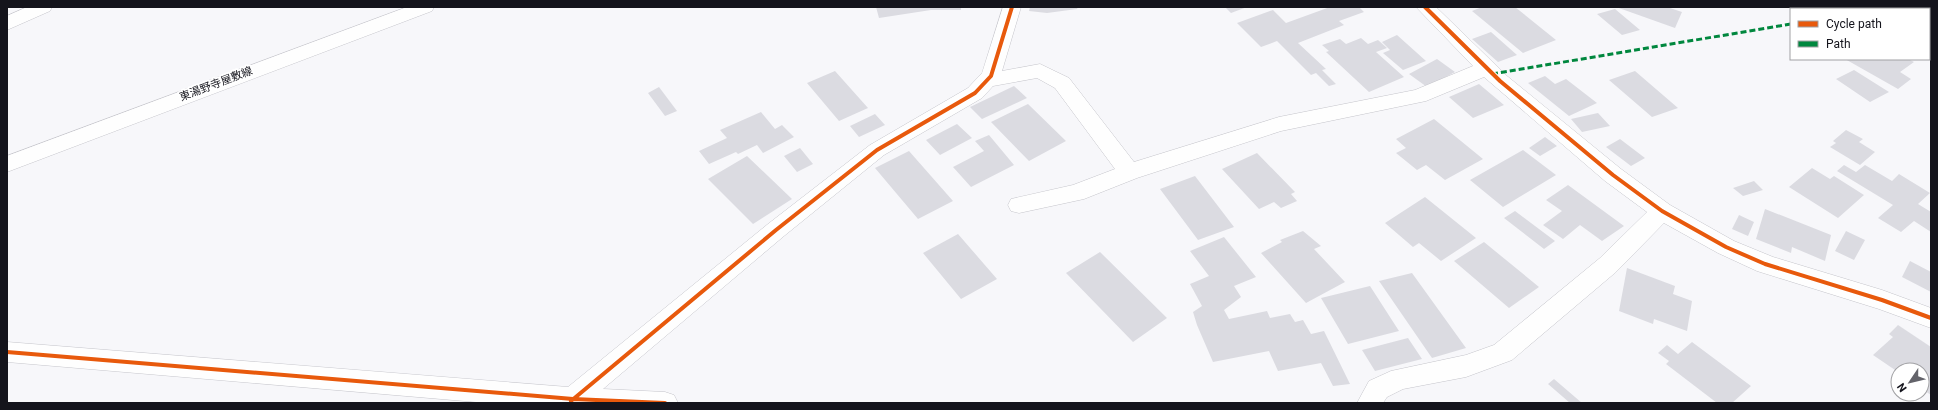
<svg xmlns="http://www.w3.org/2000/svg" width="1938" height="410" font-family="Roboto,'Noto Sans JP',sans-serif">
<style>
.building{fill:#dbdbe1}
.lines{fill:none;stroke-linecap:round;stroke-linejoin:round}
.minor-casing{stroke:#c5c5cb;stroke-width:1}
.secondary-casing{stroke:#c5c5cb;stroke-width:1}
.minor{fill:#fefefe;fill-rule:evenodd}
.secondary{fill:#fefefe;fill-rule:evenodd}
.quiet{stroke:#00873e;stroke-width:3;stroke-dasharray:6 3;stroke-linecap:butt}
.cycleway-casing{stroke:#fff;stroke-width:6}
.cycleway{stroke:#e8590c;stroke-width:4}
.labels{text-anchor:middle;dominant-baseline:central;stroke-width:3.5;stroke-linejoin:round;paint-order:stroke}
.street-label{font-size:11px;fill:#14141c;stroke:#fff}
</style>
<rect width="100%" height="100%" fill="#f7f7fa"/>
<path class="building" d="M876,7H961V10H931L879,18Z
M1030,7H1078L1077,9L1047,13L1029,11Z
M1225,7H1247L1231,13Z
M1330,7H1359L1364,12L1339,21L1344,25L1298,43L1326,69L1322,70L1336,84L1329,86L1316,73L1311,75L1277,41L1261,47L1237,23L1273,10L1286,23Z
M1482,7H1515L1556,40L1523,53L1472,11Z
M1616,7H1670V8L1682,12L1675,28Z
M1615,9L1640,30L1622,35L1597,14Z
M1491,32L1517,55L1498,62L1472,39Z
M1397,35L1426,61L1403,70L1383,53L1390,50L1382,42Z
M1361,38L1368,44L1378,40L1387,48L1376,52L1404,77L1369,92L1326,52L1329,51L1322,45L1340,39L1346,44Z
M1437,59L1455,72L1427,87L1409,74Z
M1845,59H1908L1914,62L1900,72L1911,79L1898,89Z
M1854,70L1889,92L1870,102L1836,79Z
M835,71L868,108L839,121L807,83Z
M1635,71L1678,108L1652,117L1609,80Z
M1545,76L1555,84L1566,79L1597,103L1569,116L1528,83Z
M1479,84L1504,105L1473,118L1449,97Z
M1014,86L1027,98L982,119L970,107Z
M659,87L677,111L665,116L648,93Z
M1028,104L1066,141L1029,161L991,122Z
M761,112L775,129L782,125L794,137L763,153L757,145L738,154L736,152L709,164L699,151L727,138L720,130Z
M1598,113L1610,126L1582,132L1571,119Z
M875,114L885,125L859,137L850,126Z
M1434,119L1483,159L1445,180L1426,165L1417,170L1396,153L1406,148L1396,139Z
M957,124L972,138L940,155L926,140Z
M1846,130L1863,139L1859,142L1875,152L1860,165L1830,147L1836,143L1833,141Z
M989,135L1014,165L971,187L953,167L984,151L975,141Z
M1545,137L1557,146L1540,156L1529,148Z
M1620,139L1645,158L1631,166L1606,147Z
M800,148L813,164L797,172L784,156Z
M1523,150L1556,175L1503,207L1470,180Z
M909,151L953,201L918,219L875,168Z
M1257,153L1295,192L1291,194L1297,201L1281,208L1274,202L1259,209L1222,169Z
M747,156L792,199L753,224L708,179Z
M1844,165L1856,172L1865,165L1892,181L1899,174L1930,193L1918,204L1931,212V232L1914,221L1901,232L1878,218L1893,205L1837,171Z
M1812,168L1830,179L1834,176L1864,195L1838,218L1789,187Z
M1195,176L1234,227L1198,240L1160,189Z
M1754,181L1763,190L1743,196L1733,188Z
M1568,185L1624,226L1602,241L1580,225L1563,239L1543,225L1562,211L1546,200Z
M1425,197L1476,238L1441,261L1419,243L1413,247L1385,223Z
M1765,209L1831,235L1825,261L1792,247L1791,253L1756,239Z
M1515,211L1555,241L1544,249L1504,218Z
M1739,215L1754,222L1748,236L1732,229Z
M1303,231L1321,246L1314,249L1345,282L1306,303L1261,253L1282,242L1280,240Z
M1846,231L1865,240L1854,260L1835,251Z
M958,234L997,279L961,299L923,253Z
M1224,237L1256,277L1234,286L1241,297L1224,310L1229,319L1267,311L1270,318L1290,314L1295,322L1303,320L1311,334L1324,331L1350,384L1333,386L1321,363L1278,371L1269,351L1213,362L1197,325L1193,312L1202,306L1190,284L1209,276L1190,251Z
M1484,242L1539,287L1509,308L1454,261Z
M1100,252L1167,318L1133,342L1066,273Z
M1910,261L1931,272V292L1902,277Z
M1627,268L1675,286L1673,294L1692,301L1687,331L1654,319L1653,324L1619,311Z
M1412,273L1466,348L1432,358L1379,281Z
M1370,286L1399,331L1348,344L1321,298Z
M1898,325L1931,347V395L1922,389V370H1898V372L1873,355L1893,337L1889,334Z
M1408,338L1422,359L1375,371L1362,350Z
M1692,342L1751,386L1732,403H1717L1666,364L1669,361L1658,353L1667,345L1678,354Z
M1554,379L1582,403H1570L1548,384Z"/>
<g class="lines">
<defs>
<path id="minor" d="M27,7H52L50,11L7,30V16Z
M1003,7H1021L1002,71L1040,64L1069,78L1134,162L1279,117L1415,90L1473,66L1416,7H1436L1507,76L1621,169L1670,205L1734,241L1773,257L1882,290L1931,308V328L1879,309L1757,271L1718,253L1664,223L1616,272L1512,360L1466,377L1403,389L1387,397L1383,403H1357L1369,381L1391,371L1466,355L1494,345L1600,258L1647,212L1605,181L1484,77L1426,101L1281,131L1137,178L1084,199L1019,213L1011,211L1008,205L1011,199L1073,185L1115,169L1055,88L1037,78L993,86L982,98L884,155L784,236L603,389L665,392L674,395L678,403H488L7,362V342L568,387L768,224L870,145L968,88L982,73Z"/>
<path id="secondary" d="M407,7H434L432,11L7,172V156Z"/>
</defs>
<use href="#minor" class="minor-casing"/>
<use href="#secondary" class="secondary-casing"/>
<use href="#minor" class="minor"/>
<use href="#secondary" class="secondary"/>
<path class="quiet" d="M1860,9L1866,7
M1492,74L1791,24"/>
<defs>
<path id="cycleway" d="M1425,7L1500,81L1613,175L1662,211L1726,247L1765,264L1882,300L1931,318
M7,352L573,399L665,403
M571,401L776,230L877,150L975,93L991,76L1012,7"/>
</defs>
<use href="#cycleway" class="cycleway-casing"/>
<use href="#cycleway" class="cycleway"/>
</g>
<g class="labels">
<g class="street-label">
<text transform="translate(216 84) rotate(-21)">東湯野寺屋敷線</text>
</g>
</g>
<rect width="1938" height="410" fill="none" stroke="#14141c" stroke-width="16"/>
<rect x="1790" y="8" width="140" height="52" fill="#ffffff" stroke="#a1a1a4"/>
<rect x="1798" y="21" width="20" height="6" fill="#e8590c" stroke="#a1a1a4"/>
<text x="1826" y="28" font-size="12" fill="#14141c">Cycle path</text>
<rect x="1798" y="41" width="20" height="6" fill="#00873e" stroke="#a1a1a4"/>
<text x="1826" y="48" font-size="12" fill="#14141c">Path</text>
<g transform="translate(1910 382) rotate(235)"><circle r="19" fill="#ffffff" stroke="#a1a1a4"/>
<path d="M0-3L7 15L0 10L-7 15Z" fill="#63636a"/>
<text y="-6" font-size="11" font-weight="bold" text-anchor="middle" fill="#14141c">N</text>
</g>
</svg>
